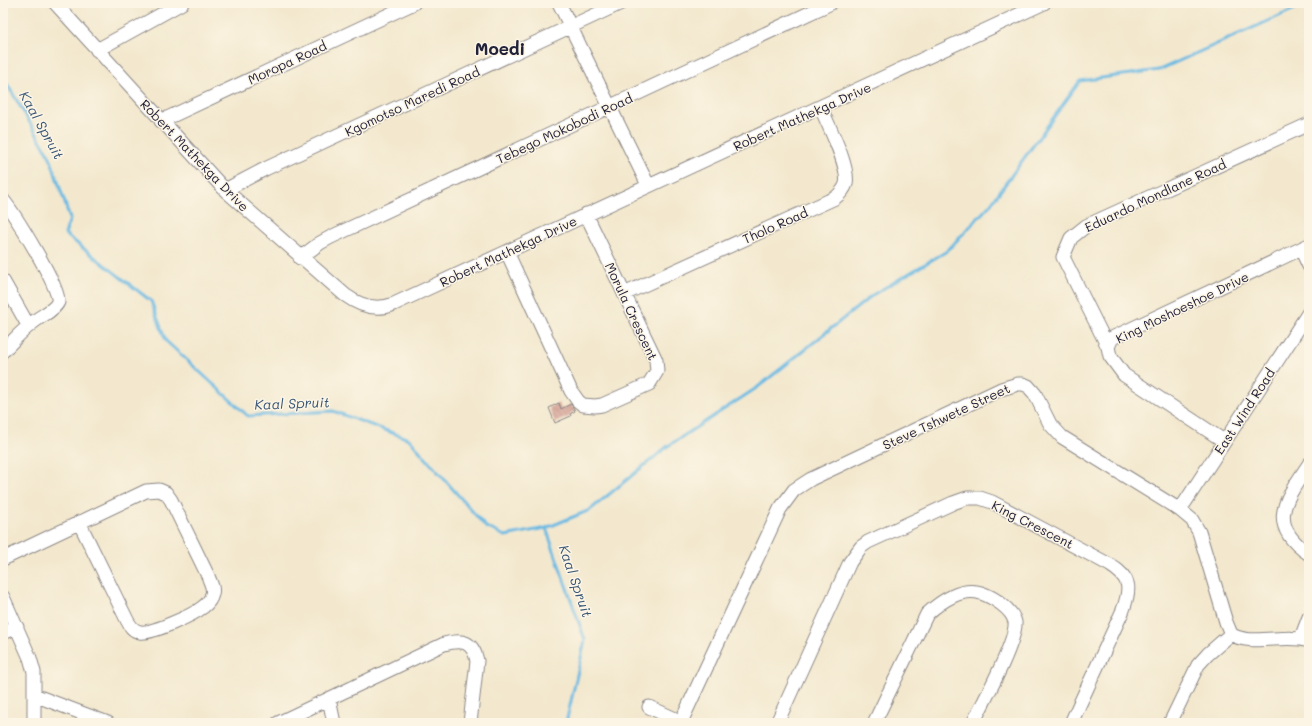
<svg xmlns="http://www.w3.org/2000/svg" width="1312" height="726" font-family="Mali,sans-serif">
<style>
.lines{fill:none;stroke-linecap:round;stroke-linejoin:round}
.stream{stroke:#68b9e3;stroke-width:3}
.building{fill:url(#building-back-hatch)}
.minor-casing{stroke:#8a8584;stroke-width:15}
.minor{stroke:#fff;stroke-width:13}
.labels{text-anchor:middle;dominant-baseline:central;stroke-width:3;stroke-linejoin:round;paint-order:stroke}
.street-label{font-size:13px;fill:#22223b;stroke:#fcf5e5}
.water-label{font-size:14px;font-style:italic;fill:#3a5776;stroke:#fcf5e5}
.district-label{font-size:17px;font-weight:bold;fill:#22223b;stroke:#fcf5e5}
</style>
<defs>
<pattern id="building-back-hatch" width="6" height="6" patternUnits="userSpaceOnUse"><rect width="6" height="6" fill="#d1988d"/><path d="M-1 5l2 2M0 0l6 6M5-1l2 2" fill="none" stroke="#a97c74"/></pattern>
</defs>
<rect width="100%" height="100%" fill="#fcf5e5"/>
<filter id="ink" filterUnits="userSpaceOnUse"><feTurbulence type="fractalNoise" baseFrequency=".025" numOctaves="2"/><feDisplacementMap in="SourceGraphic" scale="8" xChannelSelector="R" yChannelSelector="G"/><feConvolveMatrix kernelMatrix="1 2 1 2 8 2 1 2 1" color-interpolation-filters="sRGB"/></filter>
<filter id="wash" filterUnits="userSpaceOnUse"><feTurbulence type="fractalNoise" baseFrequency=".012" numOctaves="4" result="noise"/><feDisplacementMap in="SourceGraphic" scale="16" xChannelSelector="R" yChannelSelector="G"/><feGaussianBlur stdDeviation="0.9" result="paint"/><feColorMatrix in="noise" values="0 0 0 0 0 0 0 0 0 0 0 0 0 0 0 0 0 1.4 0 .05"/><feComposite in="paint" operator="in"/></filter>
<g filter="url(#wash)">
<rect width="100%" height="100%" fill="#f3e8ce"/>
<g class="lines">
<path class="stream" d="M3,77L50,157L70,219L65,234L151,301L166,341L248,416L333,411L409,439L486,527L505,536L546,528L585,640L566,723
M546,528L590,510L668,446L758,387L874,294L947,251L990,205L1080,81L1159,70L1308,3"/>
</g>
<g id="blocks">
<path class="building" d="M559,403L561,409L571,404L575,411L570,414L571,416L555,423L549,408Z"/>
</g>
</g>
<g filter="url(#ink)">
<use href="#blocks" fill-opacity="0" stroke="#8a8584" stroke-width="1"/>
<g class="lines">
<defs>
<path id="minor" d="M55,3L225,190L345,295C360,306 377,311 394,304L1044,3
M559,3L648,185
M97,50L182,3
M161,121L414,3
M225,190L265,169L621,3
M3,200C13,212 62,290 58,302C55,309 45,314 39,318C25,327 15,339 3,351
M1301,249L1309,266
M507,252L571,391L578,401L583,405L595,406L602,405L649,384L657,371L656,360L586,214
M300,258L320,243L331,237L831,3
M3,281L28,325
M624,294L835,198C840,194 844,190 846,184C850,167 828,125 821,108
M1108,347L1063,257L1071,238L1086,226L1309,124
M1224,441L1124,375L1110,356L1108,347L1112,338L1309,245
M1309,464C1286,499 1265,524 1309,554
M1180,510L1309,312
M3,559L146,491L159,490L166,493L171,500L208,576C210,582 214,588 212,594C211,599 207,604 203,607C193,615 152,634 140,632C133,631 130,626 127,620L79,522
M3,597L30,658L34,672V723
M3,633L17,627
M1301,638L1309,617
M34,695L108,723
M329,699L334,723
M649,707L684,723
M681,722L780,509L794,490L811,479L1001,389L1018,384H1023L1028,386L1035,394L1050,424L1062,437L1180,510L1192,520L1199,532L1226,622L1231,634C1250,647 1286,633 1309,641
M278,723L444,644C462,639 473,641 477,661L470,723
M777,723L850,562L861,547L868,542L953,503L967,498H980L992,502L1110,565C1131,578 1131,588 1123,610L1071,723
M874,723L927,614C941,601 962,587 981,593C993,597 1012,609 1015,622C1017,641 983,703 973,723
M1170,723L1198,665L1208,654L1231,634"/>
</defs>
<use href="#minor" class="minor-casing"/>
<use href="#minor" class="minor"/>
</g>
</g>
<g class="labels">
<g class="street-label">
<text transform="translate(287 62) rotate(-25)">Moropa Road</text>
<text transform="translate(412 101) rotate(-25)">Kgomotso Maredi Road</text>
<text transform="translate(802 116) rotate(-24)">Robert Mathekga Drive</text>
<text transform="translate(564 128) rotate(-25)">Tebego Mokobodi Road</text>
<text transform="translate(195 155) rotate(46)">Robert Mathekga Drive</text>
<text transform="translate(1155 195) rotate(-25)">Eduardo Mondlane Road</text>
<text transform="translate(775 225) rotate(-24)">Tholo Road</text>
<text transform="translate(508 251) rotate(-25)">Robert Mathekga Drive</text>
<text transform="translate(1182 307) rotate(-26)">King Moshoeshoe Drive</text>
<text transform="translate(632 311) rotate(65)">Morula Crescent</text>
<text transform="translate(1244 411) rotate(-57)">East Wind Road</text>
<text transform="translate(946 416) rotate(-25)">Steve Tshwete Street</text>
<text transform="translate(1033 524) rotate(27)">King Crescent</text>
</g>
<g class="water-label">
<text transform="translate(42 125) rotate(61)">Kaal Spruit</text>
<text transform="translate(292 403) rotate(-2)">Kaal Spruit</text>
<text transform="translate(576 581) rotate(71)">Kaal Spruit</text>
</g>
<g class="district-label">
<text x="500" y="48">Moedi</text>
</g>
</g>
<rect width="1312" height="726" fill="none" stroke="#fcf5e5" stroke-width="16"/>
</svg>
